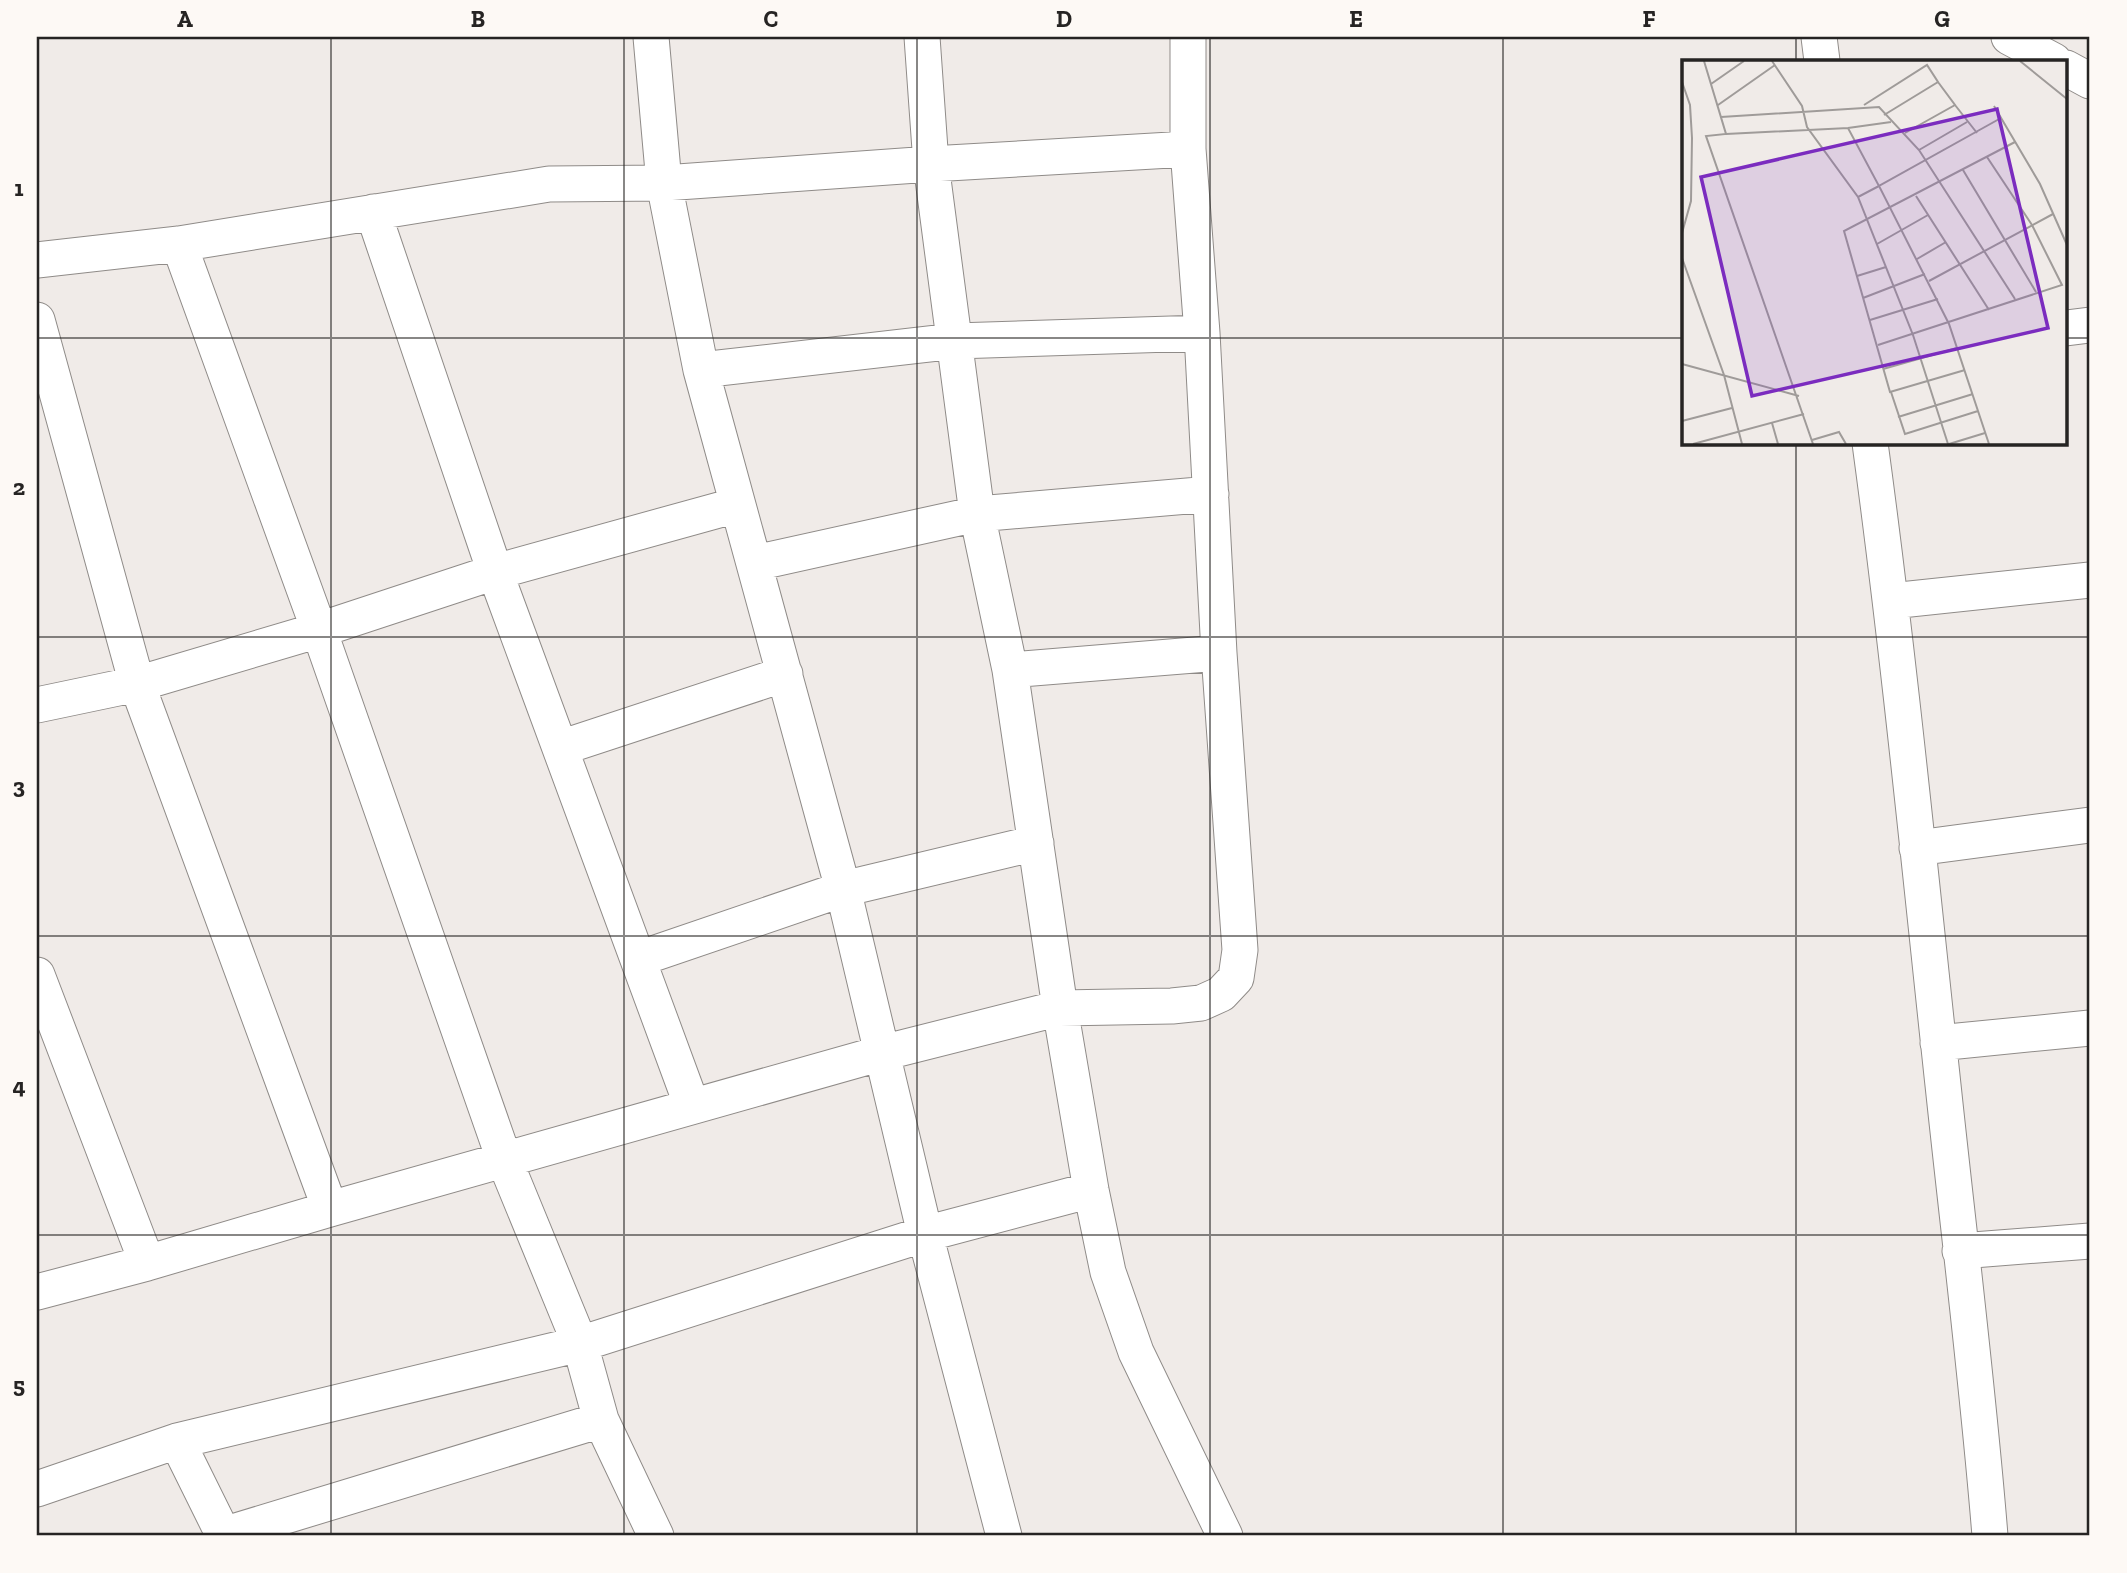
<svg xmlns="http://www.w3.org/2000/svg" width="2127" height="1573" font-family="'Zilla Slab',serif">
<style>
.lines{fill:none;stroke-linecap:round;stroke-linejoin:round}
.minor-casing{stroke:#8f8b88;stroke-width:37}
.minor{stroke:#fff;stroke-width:35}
.grid{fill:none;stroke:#262423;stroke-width:2;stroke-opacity:0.55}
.inset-road{fill:none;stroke:#9f9b99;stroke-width:2}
.view{fill:#7b2cbf;fill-opacity:0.15;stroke:#7b2cbf;stroke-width:3.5}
.inset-edge{fill:none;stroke:#262423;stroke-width:3.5}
.neatline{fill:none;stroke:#262423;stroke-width:2.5}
.grid-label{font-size:23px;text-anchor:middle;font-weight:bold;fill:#262423}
</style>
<rect width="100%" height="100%" fill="#f0ebe8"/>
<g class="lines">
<defs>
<path id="minor" d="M922,37L931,164L977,514L1010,670L1060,1008L1091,1190L1108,1272L1136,1352L1225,1536
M1819,37L1822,61
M2009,37L2054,61
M2066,68L2090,81
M373,212L495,572L692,1106
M179,244L319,630L504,1159L580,1344L601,1420L656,1536
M37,260L179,244L549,184L664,183L931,164L1188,149
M37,320L137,684L330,1209
M2066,328L2090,325
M701,370L955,341L1202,333
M1870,443C1899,656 1920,871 1943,1085C1959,1236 1978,1386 1990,1536
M755,563L977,514L1211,494
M1891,601L2090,580
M1010,670L1219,653
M37,705L137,684L319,630L495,572L737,505
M560,748L785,674
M1917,848L2090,825
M638,959L843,889L1036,843
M37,975L147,1263
M1938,1043L2090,1028
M1960,1251L2090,1241
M37,1292L147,1263L330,1209L882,1053L1060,1008L1172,1006L1201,1003L1221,994L1236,978L1240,950L1219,653L1202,333L1188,149V37
M177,1441L224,1536
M37,1489L177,1441L580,1344L925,1234L843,889L701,370L664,183L651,37
M223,1535L601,1420
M1004,1536L925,1234L1091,1190"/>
</defs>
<use href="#minor" class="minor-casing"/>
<use href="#minor" class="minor"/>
</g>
<path class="grid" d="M331,37V1536M624,37V1536M917,37V1536M1210,37V1536M1503,37V1536M1796,37V61M37,338H1684M2066,338H2090M1796,443V1536M37,637H2090M37,936H2090M37,1235H2090"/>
<g transform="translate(1682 60)">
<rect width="385" height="385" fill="#f0ebe8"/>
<path class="inset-road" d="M22,1L44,74L24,76L131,384M90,1L120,46L125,67L176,137L231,275L266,384M338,1L385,39M0,22L8,45L10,78L9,141L0,173M29,24L62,1M36,45L93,5M182,45L245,5L256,22L202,55M273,45L295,73M312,46L358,124L385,185M39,57L197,47L237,90L333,239M166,68L209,62M223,73L273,45L256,22M44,74L166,68L197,126L176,137M237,90L285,62M281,110L354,232M234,136L307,250M195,184L246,155M0,198L42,315L60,384M235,199L264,182M175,216L204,207M247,221L371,154M181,238L243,214M188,260L256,239M196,285L380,225L350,165L305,97M0,304L117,336M201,309L275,288M283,310L208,332L162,171L333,82M209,332L223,374L296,351M216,357L291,334M0,361L50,348M90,363L96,384M130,380L157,372L164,384M11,384L122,354M267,384L303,373M307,384L267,264L197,126L319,58"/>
<path class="view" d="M315,49L366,268L70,336L19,117Z"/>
<rect width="385" height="385" class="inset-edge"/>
</g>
<rect width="2127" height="1573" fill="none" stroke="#fdf9f5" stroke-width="77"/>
<rect x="38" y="38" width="2050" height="1496" class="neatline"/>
<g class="grid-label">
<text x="185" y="27">A</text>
<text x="478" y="27">B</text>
<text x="771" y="27">C</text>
<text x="1064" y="27">D</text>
<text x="1356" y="27">E</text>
<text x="1649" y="27">F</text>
<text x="1942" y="27">G</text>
<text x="19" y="196">1</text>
<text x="19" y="495">2</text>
<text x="19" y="794">3</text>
<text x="19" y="1094">4</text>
<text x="19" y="1393">5</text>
</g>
</svg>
